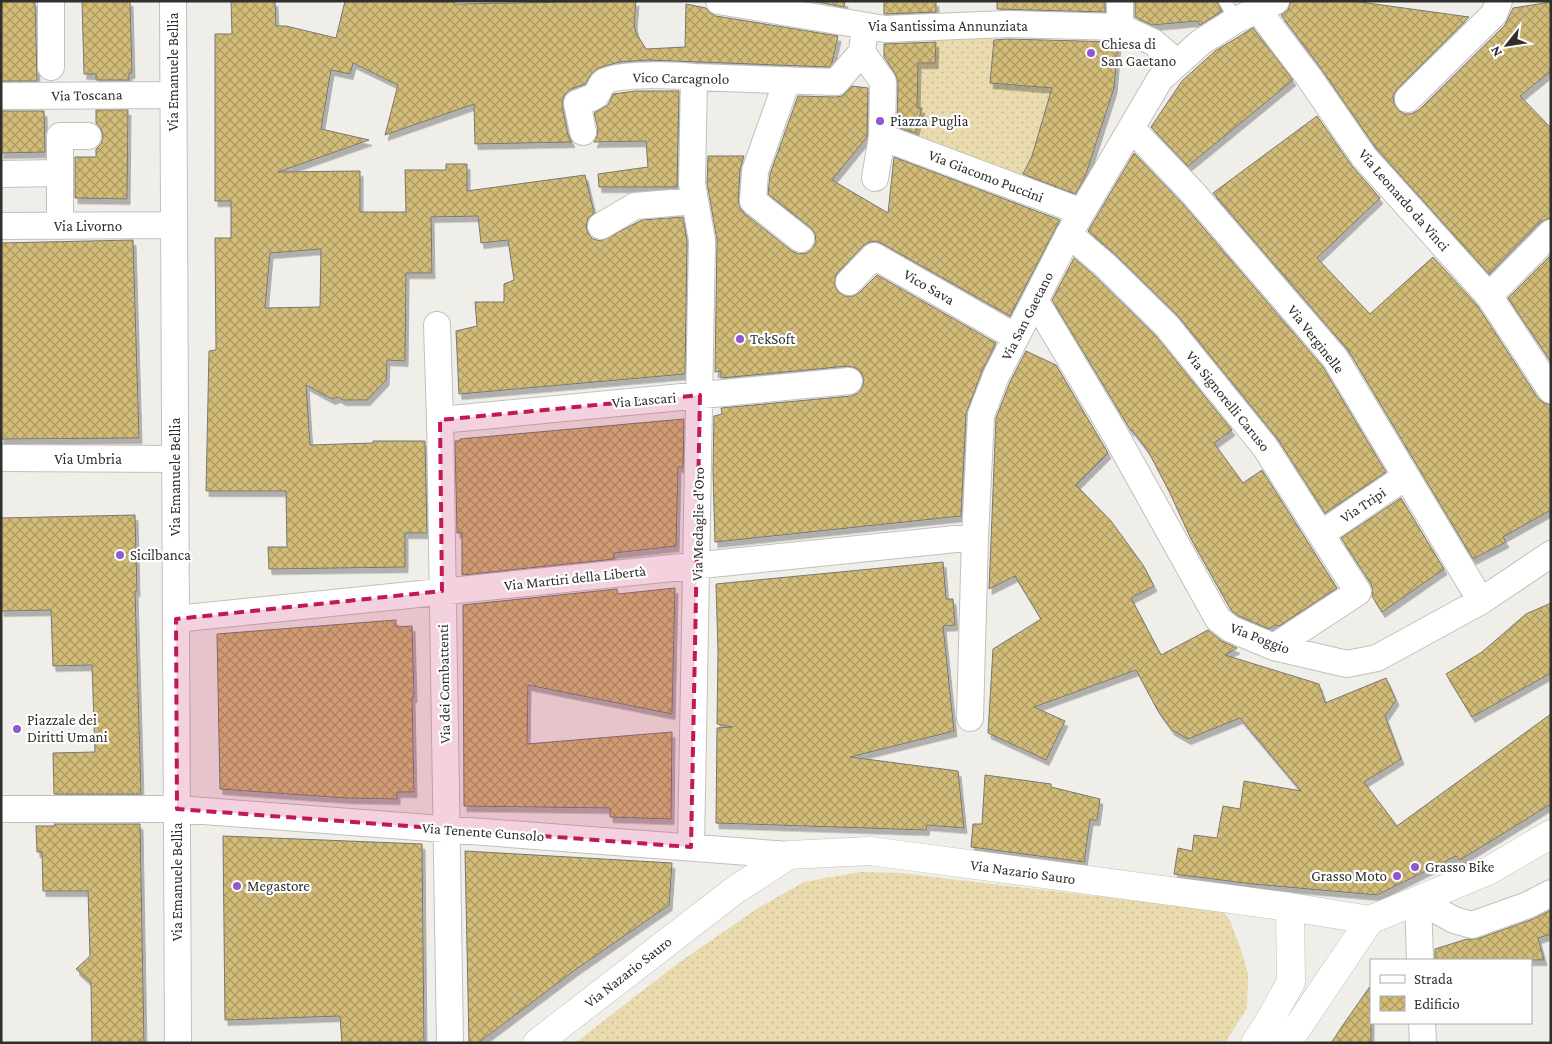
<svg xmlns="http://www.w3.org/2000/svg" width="1552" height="1044" font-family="'Crimson Pro',serif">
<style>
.grass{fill:url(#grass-dots)}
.building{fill:url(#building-cross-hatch);stroke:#797773;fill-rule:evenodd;filter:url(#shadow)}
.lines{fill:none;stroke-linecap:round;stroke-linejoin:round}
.lane-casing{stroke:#c2c0bb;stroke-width:14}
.street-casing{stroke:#c2c0bb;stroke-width:28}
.secondary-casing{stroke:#c2c0bb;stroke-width:29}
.lane{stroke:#fff;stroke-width:12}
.street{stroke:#fff;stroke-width:26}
.secondary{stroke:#fff;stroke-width:28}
.marked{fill:#c2185b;fill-opacity:0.2;stroke:#c2185b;stroke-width:4;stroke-dasharray:10 6;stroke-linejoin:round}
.poi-dot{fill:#8f58d0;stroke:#fff;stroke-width:2}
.labels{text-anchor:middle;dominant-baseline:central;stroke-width:4.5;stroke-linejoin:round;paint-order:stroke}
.street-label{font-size:15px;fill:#2f2f2d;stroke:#fff}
.poi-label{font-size:15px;fill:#2f2f2d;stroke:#fff;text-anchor:start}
</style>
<defs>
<pattern id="grass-dots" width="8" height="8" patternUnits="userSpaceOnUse" patternTransform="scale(1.25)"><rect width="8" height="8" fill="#e9dbad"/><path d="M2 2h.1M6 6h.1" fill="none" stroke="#c8bc95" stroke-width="1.8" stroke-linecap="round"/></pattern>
<pattern id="building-cross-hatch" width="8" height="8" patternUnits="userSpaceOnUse" patternTransform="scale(1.25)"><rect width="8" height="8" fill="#d2bc78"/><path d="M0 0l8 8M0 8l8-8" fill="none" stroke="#ab9963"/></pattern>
<filter id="shadow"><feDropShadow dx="3" dy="5.5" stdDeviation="0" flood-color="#0004"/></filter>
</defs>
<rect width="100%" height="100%" fill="#f0eee9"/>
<path class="grass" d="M994,35L990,83L1061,88L1032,156L1020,180L914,137L922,109L917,108L918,63H935L936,36Z
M860,872L900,873L1223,911L1230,921L1239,944L1248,973L1247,1008L1225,1043H575L677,964L758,908L804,882Z"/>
<path class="building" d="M1,1H35L37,81H1Z
M82,1H130L132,73H129V80H96V74H84Z
M231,1H275L276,26H286L336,38L345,1H455L454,4L636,1L634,23L636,33L646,49L685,47L686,4L706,8L710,13L716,16L838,36L832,63L829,67L648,60L619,62L598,68L591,74L585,84L571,89L566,93L563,99L562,106L568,135L572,142L475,144L474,104L385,135L398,85L353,63L350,74L331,70L321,129L369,140L278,172L360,171V212H406L405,170H446V164H467V191L585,175L594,213L588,218L586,227L588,234L593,239L601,241L642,220L683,217L687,241L685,374L459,394L456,331L477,326L475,302H504V284L514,280L508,240L481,243L478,216L431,217L432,273H406L405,361L387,360L386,380L367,400H343L338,397L332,399L306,385L310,445L373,443V441H425L427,533H405V567L269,569L268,547H287L286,491H206L209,351L216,350L215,238H231V201H215V34H232ZM321,249L320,307L265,308L270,253Z
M811,1H845L844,7Z
M884,1H936V12L884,14Z
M997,1H1105V12L997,9Z
M1135,1H1217L1222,11L1200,25L1197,21L1152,25L1135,17Z
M1291,1H1353L1469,17L1397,89L1393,96L1394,103L1398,110L1405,114H1411L1419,110L1505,25L1513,8L1551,2V71L1520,96L1551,128V218L1540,222L1489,274L1376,148L1320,67L1281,15L1288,10Z
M1253,28L1293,80L1188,166L1151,127L1182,81L1215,51Z
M1007,39L1118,42L1114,88L1085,177L1075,194L1023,174L1032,156L1052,88L990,83L994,40Z
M936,42L935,63H918L917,108H922L915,133L897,127L898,82L895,73L884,57V44Z
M852,86L868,88L867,137L832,180L888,213L894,157L1060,220L1010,316L881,243L876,241L869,242L863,246L838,272L835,278V286L838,292L845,296H853L860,292L877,275L996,343L982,371L966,414L961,516L715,542L713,470L714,416L722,414L721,408L851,396L858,393L862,388L864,380L861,372L856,368L848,366L721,378V371L715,372L717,240L707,183L708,156H744L740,170L738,200L740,207L744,213L792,251L799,254L807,253L812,249L816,242L815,233L810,227L768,194L770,174L798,96L836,97L842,96Z
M635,91H679L677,187H599L598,174L648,167L646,141L594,142L597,136L598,129L594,113L608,105L613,94Z
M96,110H128L127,199L75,198V157H96V149L101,144L103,136L101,129L96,123Z
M1,111H44L45,152L1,153Z
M1317,116L1352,166L1380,198L1317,258L1370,314L1433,257L1477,305L1538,398L1544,403L1551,405V510L1503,537L1506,542L1473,559L1348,350L1213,193Z
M1134,153L1183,204L1323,367L1386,472L1325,513L1277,438L1179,317L1116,255L1088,231Z
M133,240L139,438L1,439V243Z
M1551,255V362L1508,298Z
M1074,258L1096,277L1156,336L1232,430L1214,443L1243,483L1262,470L1337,588L1279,626L1275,625L1269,629L1239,616L1231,610L1191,539L1169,491L1148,451L1132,430L1131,431L1052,300Z
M1026,351L1056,365L1108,453L1076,485L1111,521L1143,565L1154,586L1131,598L1161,655L1208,630L1222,641L1237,648L1225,655L1319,684L1325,703L1386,678L1396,700L1385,716L1401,759L1364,782L1397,826L1551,714V804L1460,860L1456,856L1377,895L1253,884L1174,874L1178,848L1192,851L1194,835L1217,838L1223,806L1240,809L1244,781L1301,791L1240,718L1188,739L1172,730L1158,711L1136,670L1034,707L1065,721L1046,760L988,733L993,649L1041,619L1015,576L989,589L996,418L1010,382Z
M684,419L683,467H678L676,546L614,553V559L462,575V533H457L455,441H460V439Z
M1401,498L1444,569L1382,612L1372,596L1373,591L1371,584L1341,538Z
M135,515L137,591H135L141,794H54L53,753L95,752L92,665L53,666L51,610L1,611V518Z
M943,562L946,599H953L955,625L943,626L954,731L850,757L958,771L964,828L927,825L926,830L716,823L717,728L732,727L717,724L718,652L716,584Z
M675,588L672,714L528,685L527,744L672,732L671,819L610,817V808L464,806L463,605L617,589L618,594Z
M1551,603V673L1472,717L1446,674L1482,652L1526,614Z
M396,620V627L412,626L414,697H412L414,792H397V799L346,798L220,789L217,634Z
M985,775L1051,784V787L1100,799L1097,820H1090L1084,862L971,847L973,824H982Z
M54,824H140L144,1043H92L91,983L76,969L90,956L88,891H43L42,852H37L36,826H55Z
M223,836L422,844L424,1043H342L340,1016L225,1020Z
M465,851L672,863L669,905L575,970L478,1043H469Z
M1551,910V934L1538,938L1544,960H1435V949L1467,939H1477L1533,919Z
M1371,985V1043H1331L1343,1025Z"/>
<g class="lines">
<defs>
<path id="lane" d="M1225,1L1236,20"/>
<path id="street" d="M173,1L178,1043
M719,1L885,29L1007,24L1120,27L1153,42L1176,62
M1120,1V27
M1258,10L1308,76L1364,157L1489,296L1551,390
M864,35L862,52L883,82L882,137L1082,212
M51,67V1
M787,81L755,171L753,201L801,239
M1,96L173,95
M1408,99L1494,14L1499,1
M1132,129L1194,194L1335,358L1481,601
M583,132L577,103C582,101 591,99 596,95C599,92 600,85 604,82C618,73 677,75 694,77L836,82L862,52
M1,174L60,173
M875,178L882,137
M1,226L174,225
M60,226V136H88
M601,226L635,206L695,201L692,184L694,77
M1069,234L1106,266L1167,326L1265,447L1358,592L1274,647
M849,282L874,256L1016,337
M1489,296L1551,233
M1035,300L1115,434L1218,619L1231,629L1274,647L1347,664L1377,658L1481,601L1551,554
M437,325L440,420L450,1043
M440,420L849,381
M1,458L175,459
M1321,534L1405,477
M176,619L975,537
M970,718L975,537L981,415L996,376L1069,234L1160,79L1201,42L1236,20L1276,1
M1,809H177L789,855
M691,847L702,240L695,201
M1418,900L1454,920L1472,925L1528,905L1551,893
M1418,900L1420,960
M1422,1023L1423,1043"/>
<path id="secondary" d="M537,1043L735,890L789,855L870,851L1290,907L1370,920L1490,870L1551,834
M1255,1043L1267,1025L1291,982L1290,907
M1287,1043L1370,920"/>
</defs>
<use href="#lane" class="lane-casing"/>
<use href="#street" class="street-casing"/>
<use href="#secondary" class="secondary-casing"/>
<use href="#lane" class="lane"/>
<use href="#street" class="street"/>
<use href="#secondary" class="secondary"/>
</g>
<path class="marked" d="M700,395L691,847L177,809L176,619L442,591L440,420Z"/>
<g class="poi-dot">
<circle cx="1091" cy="53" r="5"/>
<circle cx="880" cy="121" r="5"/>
<circle cx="740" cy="339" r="5"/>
<circle cx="120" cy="555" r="5"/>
<circle cx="17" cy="729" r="5"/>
<circle cx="1415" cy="867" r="5"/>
<circle cx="1397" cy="876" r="5"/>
<circle cx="237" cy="886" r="5"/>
</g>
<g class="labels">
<g class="street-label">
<text x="948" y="26">Via Santissima Annunziata</text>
<text transform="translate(173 72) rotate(-90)">Via Emanuele Bellia</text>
<text transform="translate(681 78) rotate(1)">Vico Carcagnolo</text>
<text transform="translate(87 95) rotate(-1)">Via Toscana</text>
<text transform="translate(986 176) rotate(21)">Via Giacomo Puccini</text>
<text transform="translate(1404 200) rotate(49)">Via Leonardo da Vinci</text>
<text x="88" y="226">Via Livorno</text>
<text transform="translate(929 287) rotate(30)">Vico Sava</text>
<text transform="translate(1027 316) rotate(-63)">Via San Gaetano</text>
<text transform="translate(1316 339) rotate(52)">Via Verginelle</text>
<text transform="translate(644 400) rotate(-5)">Via Lascari</text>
<text transform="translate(1228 401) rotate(51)">Via Signorelli Caruso</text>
<text x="88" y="459">Via Umbria</text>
<text transform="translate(175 477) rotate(-90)">Via Emanuele Bellia</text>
<text transform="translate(1363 505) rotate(-34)">Via Tripi</text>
<text transform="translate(698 524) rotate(-89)">Via Medaglie d'Oro</text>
<text transform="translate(575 578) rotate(-6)">Via Martiri della Libertà</text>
<text transform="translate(1260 638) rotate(21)">Via Poggio</text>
<text transform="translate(444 684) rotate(-91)">Via dei Combattenti</text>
<text transform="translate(483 832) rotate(4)">Via Tenente Cunsolo</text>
<text transform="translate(1023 872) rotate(8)">Via Nazario Sauro</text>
<text transform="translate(177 882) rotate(-90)">Via Emanuele Bellia</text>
<text transform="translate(628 972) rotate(-38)">Via Nazario Sauro</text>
</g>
<g class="poi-label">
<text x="1101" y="44">Chiesa di<tspan x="1101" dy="17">San Gaetano</tspan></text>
<text x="890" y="121">Piazza Puglia</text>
<text x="750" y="339">TekSoft</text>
<text x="130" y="555">Sicilbanca</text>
<text x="27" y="720">Piazzale dei<tspan x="27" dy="17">Diritti Umani</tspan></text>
<text x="1425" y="867">Grasso Bike</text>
<text x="1387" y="876" text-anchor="end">Grasso Moto</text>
<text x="247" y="886">Megastore</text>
</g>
</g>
<rect width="1552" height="1044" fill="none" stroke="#2f2f2d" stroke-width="5"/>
<rect x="1370" y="959" width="162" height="65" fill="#ffffff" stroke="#acacab"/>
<rect x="1380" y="975" width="25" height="8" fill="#ffffff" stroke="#acacab"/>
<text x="1414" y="984" font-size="15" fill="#2f2f2d">Strada</text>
<rect x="1380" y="996" width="25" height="15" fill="url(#building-cross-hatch)" stroke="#acacab"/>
<text x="1414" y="1009" font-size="15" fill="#2f2f2d">Edificio</text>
<g transform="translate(1507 45) rotate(240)" stroke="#ffffff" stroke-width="4" paint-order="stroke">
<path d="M0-4L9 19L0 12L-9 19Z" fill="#2f2f2d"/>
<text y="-8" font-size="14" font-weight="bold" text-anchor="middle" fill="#2f2f2d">N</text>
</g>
</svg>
